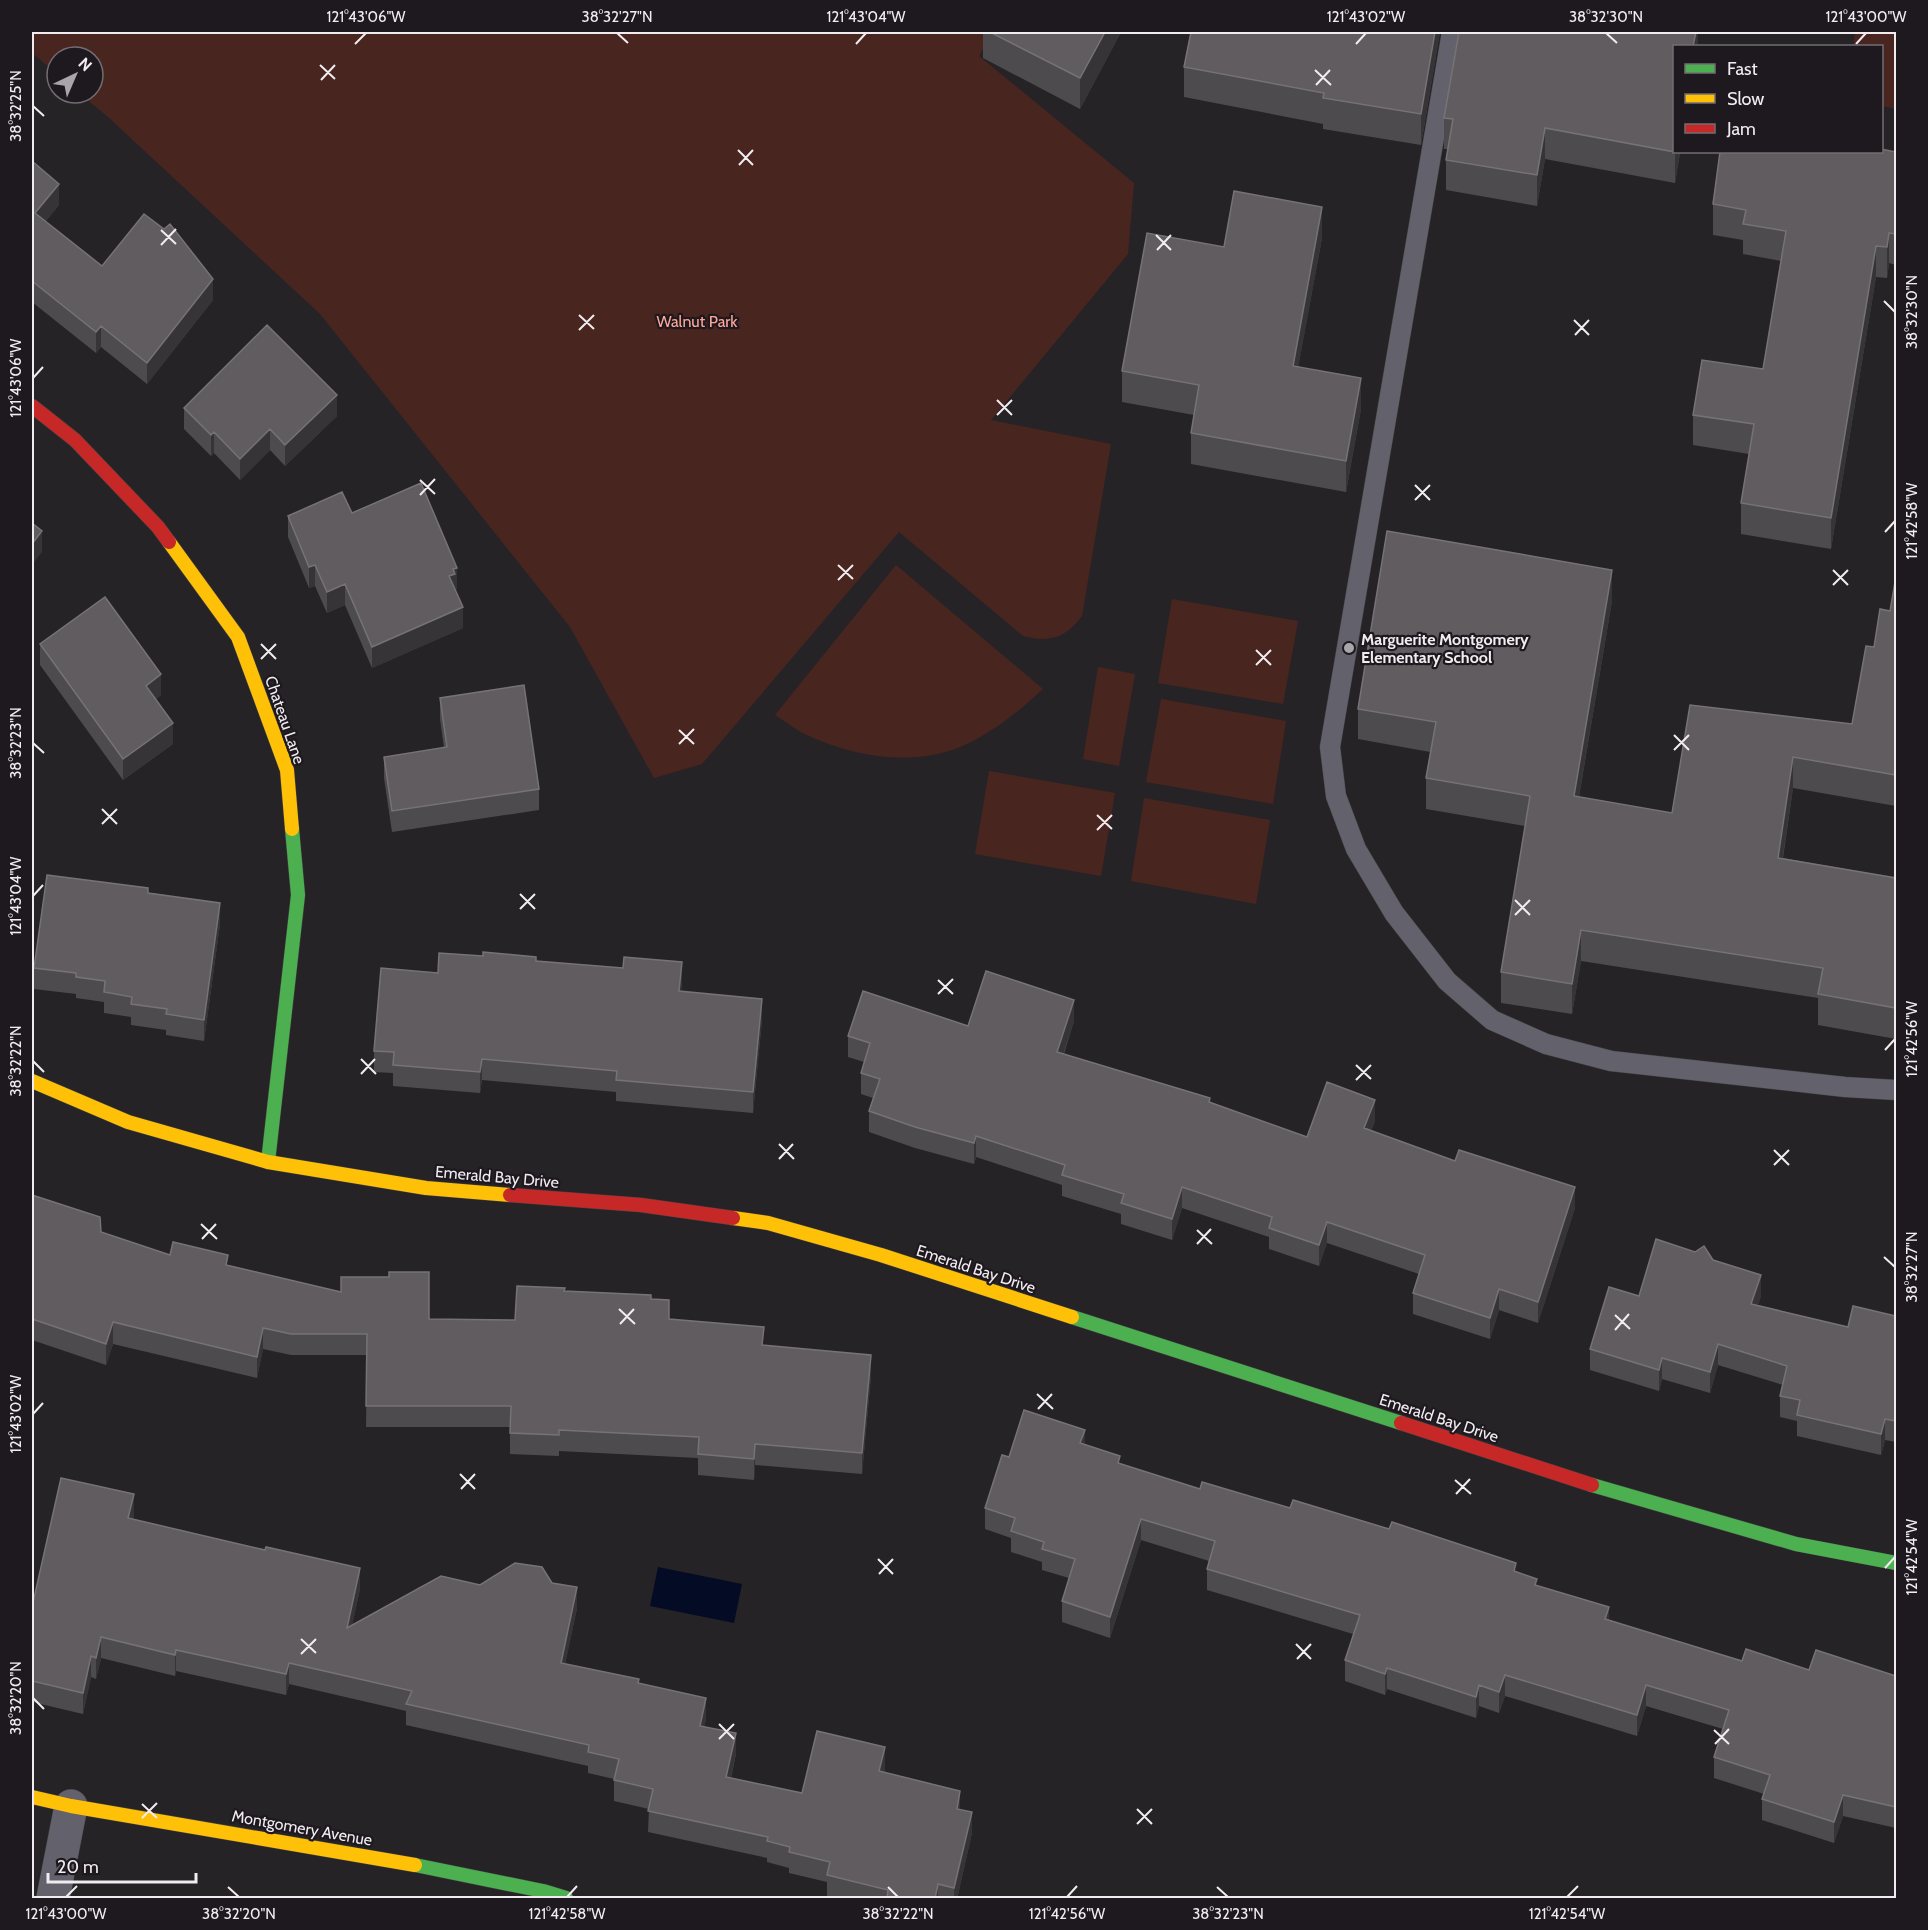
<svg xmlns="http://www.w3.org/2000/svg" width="1928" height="1930" font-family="Cabin,sans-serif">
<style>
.green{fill:#492520}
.water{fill:#030b25}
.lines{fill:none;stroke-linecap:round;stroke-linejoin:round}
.lane-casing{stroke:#424042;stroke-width:21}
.street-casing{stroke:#424042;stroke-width:34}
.fast-casing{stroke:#424042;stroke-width:15}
.slow-casing{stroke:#424042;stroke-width:15}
.jam-casing{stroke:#424042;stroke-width:15}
.lane{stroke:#63626c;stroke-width:20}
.street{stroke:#63626c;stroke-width:33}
.fast{stroke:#4caf50;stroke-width:14}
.slow{stroke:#ffc107;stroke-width:14}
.jam{stroke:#c62828;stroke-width:14}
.wall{fill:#4e4b4e}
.shaded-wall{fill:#373437}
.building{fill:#605c60;stroke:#767376;stroke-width:1.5}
.ticks{fill:none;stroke:#f0ecf0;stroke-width:2}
.poi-dot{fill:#a9a6aa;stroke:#1e181f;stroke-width:2}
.labels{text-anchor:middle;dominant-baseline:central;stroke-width:4.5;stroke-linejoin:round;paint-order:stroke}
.park-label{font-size:16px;fill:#ffa697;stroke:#1e181f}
.poi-label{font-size:16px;font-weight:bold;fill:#f0ecf0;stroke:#1e181f;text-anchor:start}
.street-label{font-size:16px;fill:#f0ecf0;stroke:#1e181f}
.neatline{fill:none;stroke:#f0ecf0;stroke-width:2}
.ticks-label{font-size:15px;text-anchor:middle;fill:#f0ecf0}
</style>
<rect width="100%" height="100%" fill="#262327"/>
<path class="green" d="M32,32H992L979,56L1134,183L1128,254L991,420L1111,444L1082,616C1066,638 1049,643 1023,636L899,532L702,764L654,778L570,627L320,314L108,117L79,93H93V57H57V74L32,53Z
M1855,32H1896V109L1882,106V46H1853Z
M896,565L1043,689C1018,712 988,737 955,749C908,766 852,756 807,735C796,730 786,722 775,715Z
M1172,599L1298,621L1283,704L1158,683Z
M1098,667L1135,674L1119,766L1083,759Z
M1161,699L1286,721L1273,804L1146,782Z
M989,771L1115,793L1101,876L975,854Z
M1144,798L1270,820L1256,904L1131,881Z"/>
<path class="water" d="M658,1567L742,1584L734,1623L650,1606Z"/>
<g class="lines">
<defs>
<path id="lane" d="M1452,32L1330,747L1336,796L1356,849L1394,913L1447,981L1492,1020L1546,1044L1611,1061L1845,1087L1896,1090"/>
<path id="street" d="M53,1898L71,1806"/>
<path id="fast" d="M268,1162L298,895L292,829
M1072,1317L1401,1423
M1592,1485L1796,1544L1896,1563
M415,1865L543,1891L566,1898"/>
<path id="slow" d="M169,542L238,637L287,770L292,829
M32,1081L128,1122L268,1162L426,1188L510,1195
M733,1218L768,1223L881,1255L1072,1317
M32,1797L71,1806L415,1865"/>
<path id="jam" d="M32,406L75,440L158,527L169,542
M510,1195L641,1205L733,1218
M1401,1423L1592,1485"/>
</defs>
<use href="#lane" class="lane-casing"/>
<use href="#street" class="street-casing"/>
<use href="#fast" class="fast-casing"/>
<use href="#slow" class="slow-casing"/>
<use href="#jam" class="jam-casing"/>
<use href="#lane" class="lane"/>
<use href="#street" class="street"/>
<use href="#fast" class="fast"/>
<use href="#slow" class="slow"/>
<use href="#jam" class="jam"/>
</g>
<path class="wall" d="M983,32H1121L1080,109L983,58Z
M1191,32H1440L1421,145L1323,129V124L1184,97V67Z
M1698,32V46L1675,183L1545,159L1537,206L1446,190V160L1448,149H1444V118Z
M1896,152V265L1889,263L1887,278L1876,277L1831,549L1741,534V503L1749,454L1693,445V415L1763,369L1781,261L1743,254V240L1713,235V204Z
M32,161L59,205L45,222L102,266L213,300L147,384L101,347L96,353L32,302Z
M1322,238L1298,367L1361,409L1346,492L1191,464V433L1194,415L1122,402V371L1224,247Z
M184,408L337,416L285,466L270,450L240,480L214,453L211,456L184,429Z
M352,513L457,589L455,590L463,628L372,668L345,605L327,613L315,586L309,588L288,537V516Z
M1896,582V806L1793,788L1783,858L1896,878V1039L1818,1025V998L1581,961L1572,1014L1501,1003V972L1525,826L1426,809V778L1430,752L1358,739V709L1612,601L1579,797L1672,813L1852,724L1874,647L1890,611Z
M40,644L161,695L156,699L173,744L123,780L40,665Z
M440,698L539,789V810L392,832L384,778V757L444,748L440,719Z
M148,893L220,924L204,1041L166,1035V1030L131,1025V1017L104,1013V1002L76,998V994L34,989V968Z
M483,952L682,983L681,991L762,1020L753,1113L616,1101V1092L482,1080L480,1093L393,1086V1073L374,1072V1051L438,973L483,956Z
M1074,1021L1064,1054L1210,1102L1307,1137L1375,1121L1371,1131L1575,1208L1538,1323L1499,1310L1490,1339L1413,1314V1293L1419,1274L1327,1243L1319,1266L1269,1249V1237L1182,1208L1172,1240L1121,1224V1214L1062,1196V1185L976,1157L974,1164L915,1148L869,1132V1111L873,1098L861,1094V1073L864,1062L848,1057V1036L968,1026Z
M32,1195L101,1232L170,1255L228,1265L341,1292L389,1277V1272L429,1319L515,1320L565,1291L651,1299L669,1319L871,1376L862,1474L755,1465L754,1480L698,1475V1458L559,1451V1456L510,1454V1427H366L367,1355H291L263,1349L257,1378L113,1344L106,1365L32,1340Z
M1713,1260L1761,1296L1758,1305L1848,1327L1896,1316V1442L1885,1440L1881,1455L1797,1436V1421L1780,1417V1396L1783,1385L1718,1365L1710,1393L1662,1379L1659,1391L1590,1370V1349L1639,1296Z
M1085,1445L1120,1464L1200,1489L1290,1508L1516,1572L1537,1586L1609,1620L1742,1661L1809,1670L1896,1676V1828L1843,1816L1834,1843L1762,1820V1799L1764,1794L1714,1778V1757L1723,1729L1646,1706L1637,1736L1505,1696L1499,1713L1479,1706L1476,1718L1387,1689L1385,1695L1345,1681V1660L1353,1634L1207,1590V1569L1209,1561L1141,1540L1110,1638L1062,1622V1601L1069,1578L1042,1570V1562L1011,1552V1538L985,1529V1508L1009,1457Z
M134,1515L133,1519L360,1589L352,1625L480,1585L552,1583L577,1608L565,1664L639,1683L706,1719L704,1727L736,1754L731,1778L802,1793L885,1768L884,1773L960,1810L972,1833L957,1899H837L827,1896V1882L789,1873V1868L767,1862V1858L648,1832L649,1809L614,1801V1779L588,1773V1766L406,1725V1711L289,1684L286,1695L176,1671L175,1676L101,1658L96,1679L91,1677L83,1714L32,1702V1607Z"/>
<path class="shaded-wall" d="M1105,32H1121L1080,109V78Z
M1435,32H1440L1421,145V114Z
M1696,32H1698V46H1693Z
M1545,128V159L1537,206V175Z
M1675,152H1680L1675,183Z
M59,184V205L35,234V213Z
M1322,207V238L1293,396V366Z
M1889,233V263L1887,278V247Z
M1876,246V277L1831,549V518Z
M213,279V300L147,384V363Z
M101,326V347L96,353V332Z
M1361,378V409L1346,492V461Z
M337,395V416L285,466V445Z
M270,429V450L240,480V459Z
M214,432V453L211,456V435Z
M42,531V552L32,565V544Z
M315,565V586L309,588V567Z
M457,568V589L455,590L449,576L453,569Z
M1612,570V601L1574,826V796Z
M345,584V605L327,613V592Z
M463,607V628L372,668V647Z
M161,674V695L146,707V686Z
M173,723V744L123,780V759Z
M1793,757V788L1778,888V858Z
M220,903V924L204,1041V1020Z
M1581,930V961L1572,1014V984Z
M682,962V983L679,1012V991Z
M762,999V1020L753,1113V1092Z
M1074,1000V1021L1057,1073V1052Z
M482,1059V1080L480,1093V1072Z
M1375,1100V1121L1364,1149V1128Z
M976,1136V1157L974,1164V1143Z
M1182,1187V1208L1172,1240V1219Z
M1575,1187V1208L1538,1323V1302Z
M1327,1222V1243L1319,1266V1245Z
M1761,1275V1296L1751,1325V1304Z
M1499,1289V1310L1490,1339V1318Z
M113,1322V1344L106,1365V1344Z
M263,1328V1349L257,1378V1357Z
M1718,1344V1365L1710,1393V1372Z
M871,1355V1376L862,1474V1453Z
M1662,1358V1379L1659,1391V1370Z
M1885,1419V1440L1881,1455V1434Z
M1085,1430V1451L1080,1443Z
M755,1444V1465L754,1480V1459Z
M134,1494V1515L128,1539V1518Z
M1141,1519V1540L1110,1638V1617Z
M360,1568V1589L347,1649V1628Z
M577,1587V1608L561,1684V1663Z
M1609,1607V1628L1605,1619Z
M101,1637V1658L96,1679V1658Z
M176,1650V1671L175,1676V1655Z
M91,1656V1677L83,1714V1693Z
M289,1663V1684L286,1695V1674Z
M1387,1668V1689L1385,1695V1674Z
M1505,1675V1696L1499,1713V1692Z
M1479,1685V1706L1476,1718V1697Z
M1646,1685V1706L1637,1736V1715Z
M706,1698V1719L700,1747V1726Z
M736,1733V1754L726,1798V1777Z
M885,1747V1768L879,1792V1771Z
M960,1791V1812L957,1809Z
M1843,1795V1816L1834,1843V1822Z
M972,1812V1833L957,1899H954V1888Z
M938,1884V1899H935Z"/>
<path class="building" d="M990,32H1105L1080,78Z
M1191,32H1435L1421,114L1323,98L1324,93L1184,67Z
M1459,32H1696L1693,46H1674L1675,152L1545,128L1537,175L1446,160L1453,119L1444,118Z
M1881,149L1896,152V234L1889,233L1887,247L1876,246L1831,518L1741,503L1754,424L1693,415L1702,360L1763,369L1786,231L1743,224L1746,210L1713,204L1720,152H1881Z
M32,161L59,184L35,213L102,266L144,214L164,229L170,224L213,279L147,363L101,326L96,332L32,281Z
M1234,191L1322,207L1293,366L1361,378L1346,461L1191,433L1199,385L1122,371L1147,233L1224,247Z
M267,325L337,395L285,445L270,429L240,459L214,432L211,435L184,408Z
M421,483L457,568L453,569L455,574L449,576L463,607L372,647L345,584L327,592L315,565L309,567L288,516L342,492L352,513Z
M32,523L42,531L32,544Z
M1387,531L1612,570L1574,796L1672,813L1690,705L1852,724L1866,646L1874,647L1880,609L1890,611L1895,582H1896V775L1793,757L1778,858L1896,878V1008L1818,994L1823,968L1581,930L1572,984L1501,972L1530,796L1426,778L1436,722L1358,709Z
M105,597L161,674L146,686L173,723L123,759L40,644Z
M524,685L539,789L392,811L384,757L447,747L440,698Z
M47,875L148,888V893L220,903L204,1020L166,1014L167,1009L131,1004L132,997L104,992L105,981L76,977V973L34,968Z
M483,952L536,957V961L623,968L624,957L682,962L679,991L762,999L753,1092L616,1080L617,1071L482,1059L480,1072L393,1065L394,1052L374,1051L381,968L438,973L439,953L483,956Z
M986,971L1074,1000L1057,1052L1210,1098L1209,1102L1307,1137L1327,1082L1375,1100L1364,1128L1455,1161L1459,1150L1575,1187L1538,1302L1499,1289L1490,1318L1413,1293L1425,1255L1327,1222L1319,1245L1269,1228L1272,1217L1182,1187L1172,1219L1121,1203L1124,1194L1062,1175L1065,1165L976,1136L974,1143L915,1127L869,1111L880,1079L861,1073L870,1043L848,1036L863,991L968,1026Z
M32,1195L100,1217L101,1232L170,1255L173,1242L228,1255L226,1265L341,1292V1277H389V1272H429V1319L515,1320L517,1286L565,1288L564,1291L651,1295V1299L669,1300V1319L764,1327L762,1345L871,1355L862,1453L755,1444L754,1459L698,1454L699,1437L559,1430V1435L510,1433L511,1406H366L367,1334H291L263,1328L257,1357L113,1322L106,1344L32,1319Z
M1656,1239L1695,1252L1704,1246L1713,1260L1761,1275L1751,1304L1848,1327L1853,1306L1896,1316V1421L1885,1419L1881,1434L1797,1415L1800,1400L1780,1396L1787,1366L1718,1344L1710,1372L1662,1358L1659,1370L1590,1349L1609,1287L1639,1296Z
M1024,1410L1085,1430L1080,1443L1120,1456L1118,1463L1200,1489L1202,1482L1290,1508L1293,1500L1389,1529L1392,1522L1516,1563L1514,1571L1537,1579L1535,1585L1609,1607L1605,1619L1742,1661L1746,1649L1809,1670L1816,1650L1896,1676V1807L1843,1795L1834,1822L1762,1799L1770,1775L1714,1757L1729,1710L1646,1685L1637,1715L1505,1675L1499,1692L1479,1685L1476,1697L1387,1668L1385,1674L1345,1660L1360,1615L1207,1569L1215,1541L1141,1519L1110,1617L1062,1601L1075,1559L1042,1549L1044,1542L1011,1531L1015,1518L985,1508L1002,1455L1009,1457Z
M61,1478L134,1494L128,1518L265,1550L266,1547L360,1568L347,1628L441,1576L480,1585L515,1563L542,1567L552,1583L577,1587L561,1663L639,1679L638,1683L706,1698L700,1726L736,1733L726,1777L802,1793L817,1731L885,1747L879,1771L960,1791L957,1809L972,1812L954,1888L938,1884L935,1899H887L888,1890L827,1875L830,1862L789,1852L790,1847L767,1841L768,1837L648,1811L653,1789L614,1780L619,1759L588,1752L589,1745L406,1704L412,1691L289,1663L286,1674L176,1650L175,1655L101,1637L96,1658L91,1656L83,1693L32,1681V1607Z"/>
<path class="ticks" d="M617,33L628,43M1606,33L1617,43M355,44L366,33M856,44L866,33M1356,44L1366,33M1856,44L1866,33M320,65L335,79M1315,70L1331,85M321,80L335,65M1316,85L1330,70M33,106L44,116M738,150L753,165M739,165L753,150M161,230L176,244M1156,235L1171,250M161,245L176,229M1157,250L1171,235M1884,301L1895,312M579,315L594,329M1574,320L1589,335M579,330L594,315M1575,335L1589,320M33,378L43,367M997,400L1012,415M997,415L1012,400M420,480L435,494M1415,485L1430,500M420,495L435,479M1415,500L1430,485M1885,532L1895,521M838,565L853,579M1833,570L1848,585M838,580L853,565M1833,585L1848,570M261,644L276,659M1256,650L1271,665M261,659L276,644M1256,665L1271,650M679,730L694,744M1674,735L1689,750M33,743L44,753M679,744L694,729M1674,750L1689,735M102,809L117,824M1097,815L1112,829M102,824L117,809M1097,830L1112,815M520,894L535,909M33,896L43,885M1515,900L1530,915M520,909L535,894M1515,915L1530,900M938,980L953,994M938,994L953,979M1885,1050L1895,1039M361,1059L376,1074M33,1061L44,1072M1356,1065L1371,1079M361,1074L375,1059M1356,1080L1371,1065M779,1144L794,1159M1774,1150L1789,1165M779,1159L793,1144M1774,1165L1789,1150M201,1224L217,1239M1197,1230L1212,1244M202,1239L216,1224M1197,1244L1211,1229M1884,1257L1895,1267M619,1309L635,1324M1615,1315L1630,1329M620,1324L634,1309M1615,1330L1629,1314M1037,1394L1053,1409M1038,1409L1052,1394M33,1414L43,1403M460,1474L475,1489M1455,1480L1471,1494M461,1489L475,1474M1456,1494L1470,1479M878,1559L893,1574M1885,1568L1895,1557M879,1574L893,1559M301,1639L316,1653M1296,1644L1311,1659M301,1654L316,1639M1297,1659L1311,1644M33,1698L44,1709M719,1724L734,1739M1714,1730L1729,1744M719,1739L734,1724M1715,1744L1729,1729M142,1804L157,1818M1137,1809L1152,1824M142,1818L157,1803M1137,1824L1152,1809M228,1887L239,1897M888,1887L898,1897M1217,1887L1228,1897M66,1897L77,1886M567,1897L577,1886M1067,1897L1077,1886M1567,1897L1578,1886"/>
<circle class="poi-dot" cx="1349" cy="648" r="6"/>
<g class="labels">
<g class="park-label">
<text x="697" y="321">Walnut Park</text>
</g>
<g class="poi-label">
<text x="1361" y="639">Marguerite Montgomery<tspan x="1361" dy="18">Elementary School</tspan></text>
</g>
<g class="street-label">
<text transform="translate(285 720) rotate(71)">Chateau Lane</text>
<text transform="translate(497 1177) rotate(5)">Emerald Bay Drive</text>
<text transform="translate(976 1269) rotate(18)">Emerald Bay Drive</text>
<text transform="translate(1439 1418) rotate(18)">Emerald Bay Drive</text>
<text transform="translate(302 1828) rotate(10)">Montgomery Avenue</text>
</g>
</g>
<rect width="1928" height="1930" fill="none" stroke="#1e181f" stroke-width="66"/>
<rect x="1673" y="45" width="210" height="108" fill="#1e181f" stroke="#726d73" stroke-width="1.5"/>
<rect x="1685" y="64" width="30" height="9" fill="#4caf50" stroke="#726d73" stroke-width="1.5"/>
<text x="1727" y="75" font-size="18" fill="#f0ecf0">Fast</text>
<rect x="1685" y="94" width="30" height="9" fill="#ffc107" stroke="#726d73" stroke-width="1.5"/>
<text x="1727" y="105" font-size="18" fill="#f0ecf0">Slow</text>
<rect x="1685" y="124" width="30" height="9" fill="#c62828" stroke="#726d73" stroke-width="1.5"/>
<text x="1727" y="135" font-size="18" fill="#f0ecf0">Jam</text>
<g transform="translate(75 75) rotate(44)"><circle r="28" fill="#1e181f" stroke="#726d73" stroke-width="1.5"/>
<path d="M0-4.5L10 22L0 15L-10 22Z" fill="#a9a6aa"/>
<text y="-9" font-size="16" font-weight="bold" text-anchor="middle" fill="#f0ecf0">N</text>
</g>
<path d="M48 1873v9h148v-9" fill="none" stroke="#f0ecf0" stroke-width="3"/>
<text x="57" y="1873" font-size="18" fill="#f0ecf0" stroke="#1e181f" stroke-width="4.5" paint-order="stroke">20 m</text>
<rect x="33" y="33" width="1862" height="1864" class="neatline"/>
<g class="ticks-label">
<text x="366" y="22">121°43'06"W</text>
<text x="617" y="22">38°32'27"N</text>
<text x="866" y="22">121°43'04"W</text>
<text x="1366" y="22">121°43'02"W</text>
<text x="1606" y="22">38°32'30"N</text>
<text x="1866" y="22">121°43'00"W</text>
<text transform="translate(16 106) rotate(-90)" y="5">38°32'25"N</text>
<text transform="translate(1912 312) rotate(-90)" y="5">38°32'30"N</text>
<text transform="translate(16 378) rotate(-90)" y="5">121°43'06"W</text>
<text transform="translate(1912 521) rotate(-90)" y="5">121°42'58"W</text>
<text transform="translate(16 743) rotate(-90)" y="5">38°32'23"N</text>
<text transform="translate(16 896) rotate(-90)" y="5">121°43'04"W</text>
<text transform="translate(1912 1039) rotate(-90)" y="5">121°42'56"W</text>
<text transform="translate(16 1061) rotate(-90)" y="5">38°32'22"N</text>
<text transform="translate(1912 1267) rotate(-90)" y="5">38°32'27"N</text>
<text transform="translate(16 1414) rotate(-90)" y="5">121°43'02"W</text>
<text transform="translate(1912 1557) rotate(-90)" y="5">121°42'54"W</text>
<text transform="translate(16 1698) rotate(-90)" y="5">38°32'20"N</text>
<text x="66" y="1919">121°43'00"W</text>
<text x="239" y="1919">38°32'20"N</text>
<text x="567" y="1919">121°42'58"W</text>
<text x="898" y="1919">38°32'22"N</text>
<text x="1067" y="1919">121°42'56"W</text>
<text x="1228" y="1919">38°32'23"N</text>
<text x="1567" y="1919">121°42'54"W</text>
</g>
</svg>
